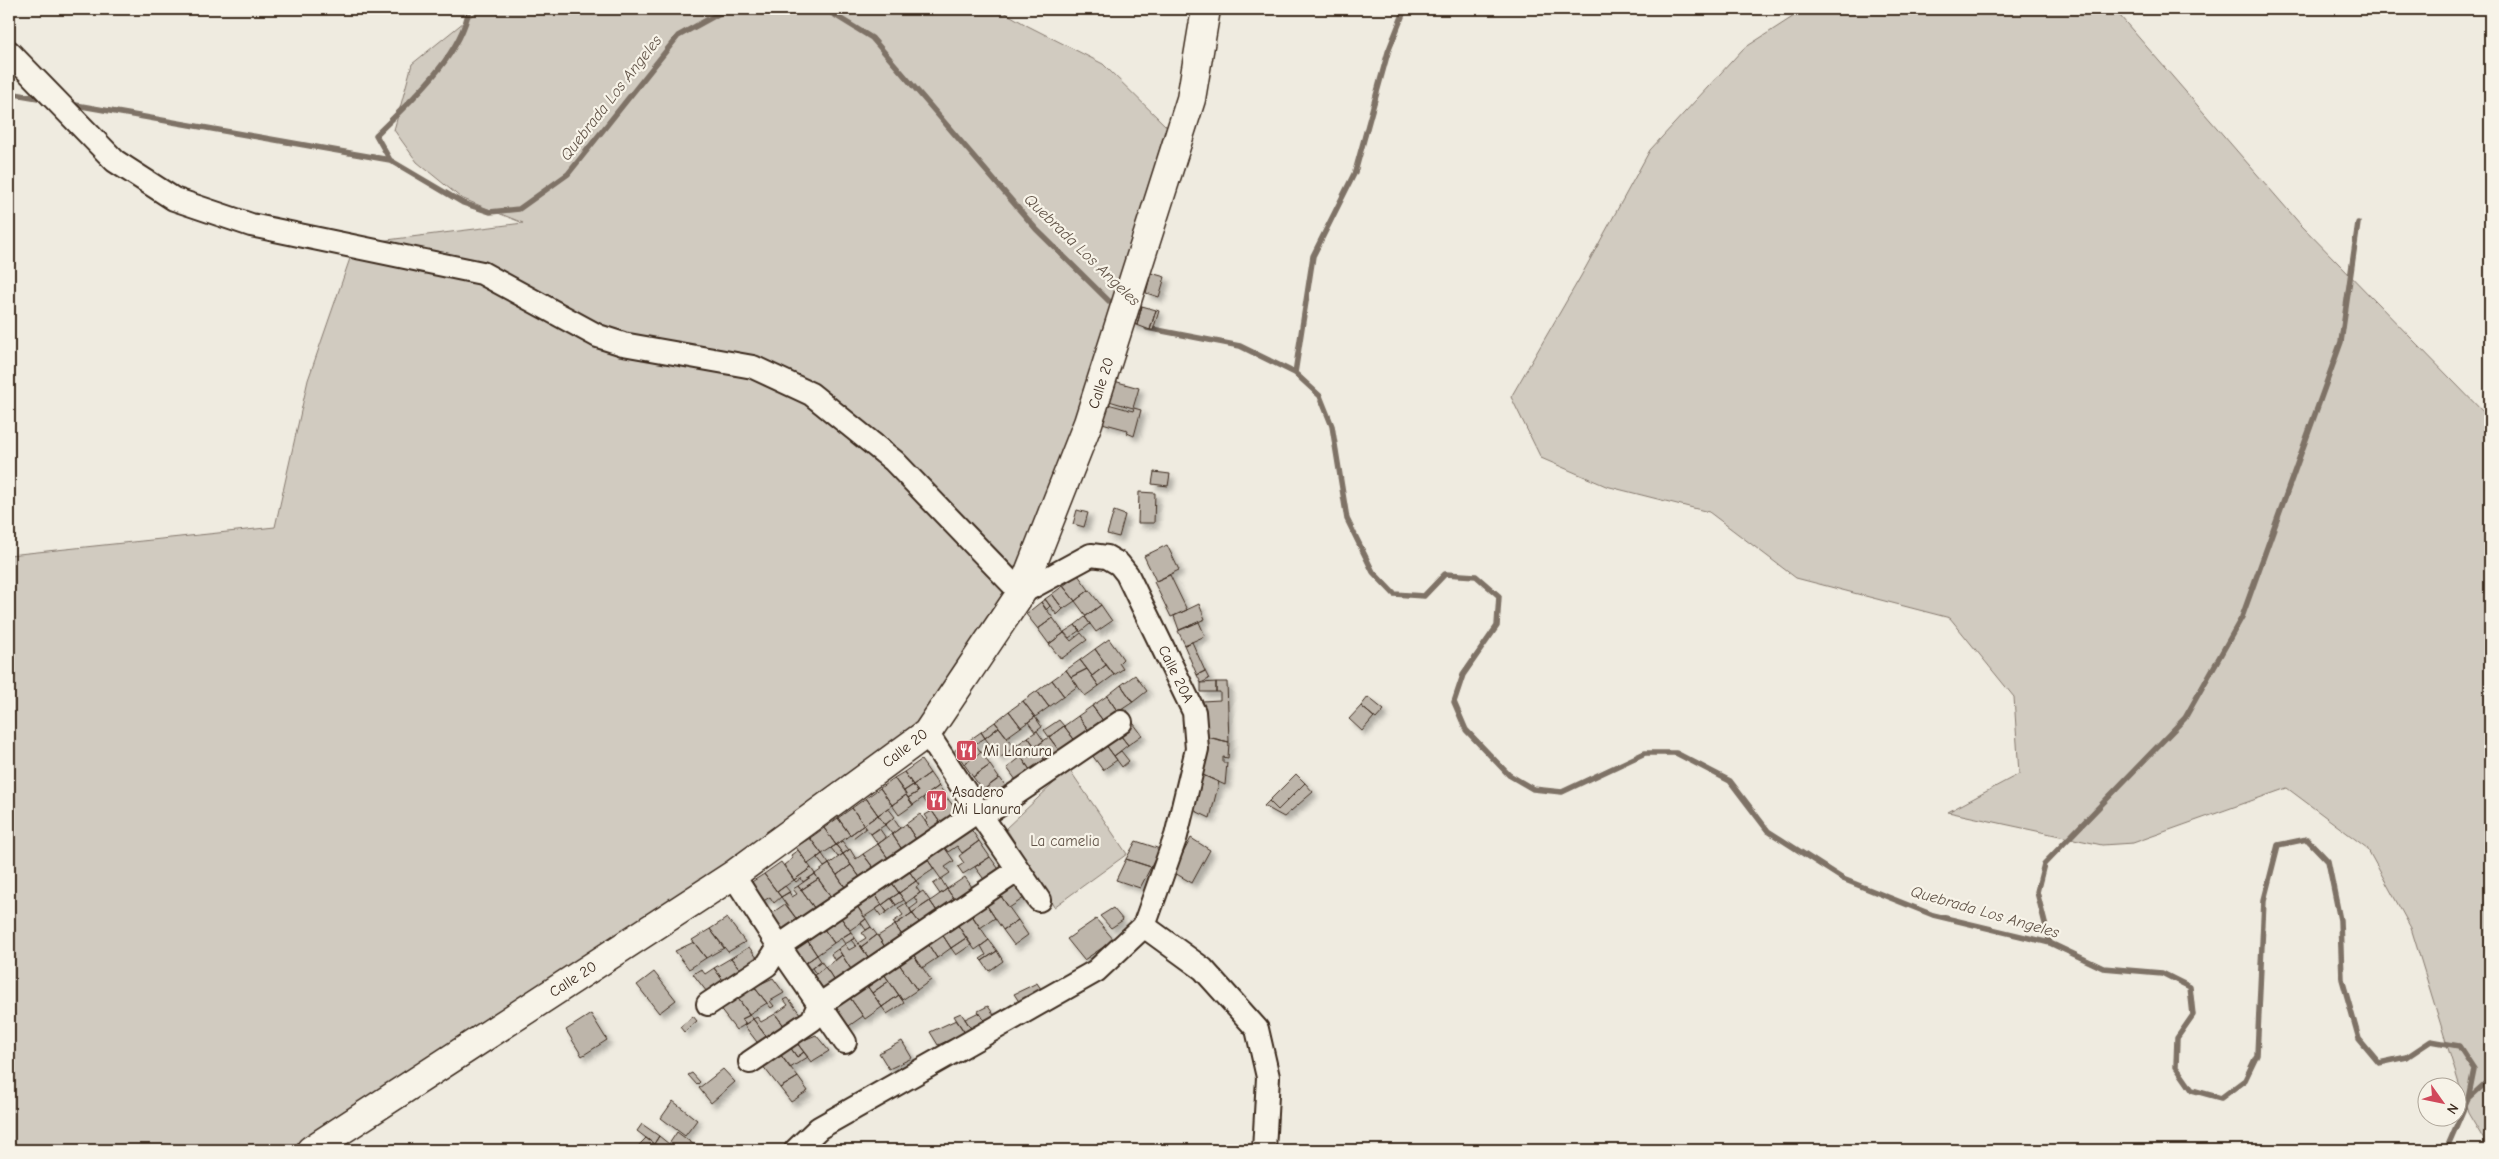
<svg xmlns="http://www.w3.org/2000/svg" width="2499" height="1159" font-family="'Comic Neue',sans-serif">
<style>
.green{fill:#d1cbc0;stroke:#867a6f}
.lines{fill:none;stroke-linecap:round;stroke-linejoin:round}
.stream{stroke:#7e7266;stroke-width:5.5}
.building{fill:#bdb5aa;stroke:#3b2a1e;filter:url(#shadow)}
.minor-casing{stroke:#3b2a1e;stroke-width:26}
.major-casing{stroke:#3b2a1e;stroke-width:31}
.minor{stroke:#f7f3e8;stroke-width:22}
.major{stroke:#f7f3e8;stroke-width:28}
.labels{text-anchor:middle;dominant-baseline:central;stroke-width:4.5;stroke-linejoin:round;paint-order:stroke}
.street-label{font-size:15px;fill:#3b2a1e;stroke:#f7f3e8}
.poi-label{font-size:15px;fill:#3b2a1e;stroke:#f7f3e8;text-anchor:start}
.park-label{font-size:15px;fill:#605246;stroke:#f7f3e8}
.water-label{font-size:16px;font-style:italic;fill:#625448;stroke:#f7f3e8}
</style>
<defs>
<filter id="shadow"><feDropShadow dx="4.5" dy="4.5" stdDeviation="2.5" flood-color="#0004"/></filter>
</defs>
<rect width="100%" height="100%" fill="#efebe0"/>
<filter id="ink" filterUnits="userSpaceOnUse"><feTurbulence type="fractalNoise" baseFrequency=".02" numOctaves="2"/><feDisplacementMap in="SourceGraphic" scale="10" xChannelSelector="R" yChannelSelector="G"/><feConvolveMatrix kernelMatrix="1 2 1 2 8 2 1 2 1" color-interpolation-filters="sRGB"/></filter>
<g filter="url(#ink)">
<path class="green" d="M480,9H999L1028,26L1103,64L1166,126L1090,401L1020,572L898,756L316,1150H9V555L275,527L308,380L355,244L523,223L461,198L417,162L394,130L412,64Z
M1805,9H2114L2301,225L2490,419V1150L2468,1113L2411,928L2367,848L2287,788L2133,843L2102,845L1948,812L2019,774L2014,697L1950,618L1796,578L1709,512L1606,486L1541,458L1511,397L1581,276L1650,150L1743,49Z
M1069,769L1127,854L1054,907L1006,828Z"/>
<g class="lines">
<path class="stream" d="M469,9C461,57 409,102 376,135L390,160L463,203L490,212L519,209L568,174L678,36L727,9
M825,9L872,38L1036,229L1116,308
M9,93L44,99
M70,104L390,160
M1147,328L1240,346L1295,373L1320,396L1332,426L1347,519L1373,572L1394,594L1424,596L1445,574L1476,576L1499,596L1497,626L1463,675L1454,702L1466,730L1509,775L1533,789L1562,792L1645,753H1676L1730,781L1768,831L1843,879L1933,915L2050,943L2103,968L2162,973L2190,987L2193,1015L2177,1038L2176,1067L2192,1090L2221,1098L2245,1080L2257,1055L2264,900L2278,845L2307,839L2328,861L2340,920L2342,979L2359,1039L2379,1063L2407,1057L2431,1041L2459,1046L2474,1069L2468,1099L2446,1150
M1295,373L1313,256L1355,172L1388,52L1405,9
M2050,943L2037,892L2044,864L2185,718L2242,617L2341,342L2358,223
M2468,1099L2490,1079"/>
</g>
<path class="building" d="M1151,273L1165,277L1159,297L1146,293Z
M1137,304L1142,306L1137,325L1131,324Z
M1142,306L1156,310L1150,330L1137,325Z
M1156,310L1159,311L1153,330H1150Z
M1114,381L1139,388L1133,408L1109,401Z
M1108,404L1133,411L1134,408L1141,410L1134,436L1127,433L1128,430L1102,423Z
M1154,472L1170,474L1168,486L1152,484Z
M1139,492L1155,493L1154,523H1138Z
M1077,510L1088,513L1084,527L1073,524Z
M1114,511L1125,515L1119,537L1107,534Z
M1167,545L1179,570L1156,581L1144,556Z
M1078,575L1089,590L1075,601L1063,586Z
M1170,575L1187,610L1171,617L1154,582Z
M1063,586L1075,601L1063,609L1052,594Z
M1089,590L1101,605L1086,616L1075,601Z
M1052,594L1063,609L1057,615L1045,599Z
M1045,599L1050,606L1046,610L1041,602Z
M1041,602L1053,618L1038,629L1026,614Z
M1199,604L1205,619L1179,630L1174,616Z
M1101,605L1112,621L1096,632L1085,617Z
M1085,617L1090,624L1080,632L1075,625Z
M1053,618L1064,633L1049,644L1038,629Z
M1199,622L1205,636L1185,645L1178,631Z
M1075,625L1080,630L1069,638L1064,632Z
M1064,633L1071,641L1081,633L1087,640L1061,659L1049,644Z
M1109,639L1123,659L1119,663L1123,669L1114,675L1095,649Z
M1192,642L1205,671L1197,675L1184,645Z
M1095,649L1106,665L1092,676L1080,660Z
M1080,660L1087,669L1071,677L1066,670Z
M1106,665L1114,675L1099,686L1092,676Z
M1087,669L1099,686L1085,696L1071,677Z
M1066,670L1078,686L1064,696L1052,680Z
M1205,671L1209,679L1201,683L1197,675Z
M1135,675L1147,691L1133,702L1121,685Z
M1052,680L1064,696L1049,707L1037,691Z
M1216,682H1227L1229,742L1203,736L1202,701L1220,700V692H1216Z
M1216,682V692H1201V683Z
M1121,685L1133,702L1118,712L1107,696Z
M1037,691L1049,707L1035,717L1023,701Z
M1107,696L1118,712L1104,722L1092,706Z
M1368,697L1384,710L1376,719L1361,706Z
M1023,701L1035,717L1021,727L1009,711Z
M1092,706L1104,722L1090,732L1078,716Z
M1361,706L1374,717L1362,731L1349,719Z
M1009,711L1021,727L1007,737L995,722Z
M1078,716L1090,732L1076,742L1064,726Z
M1035,717L1042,727L1035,732L1028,722Z
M1059,720L1064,726L1049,737L1044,730Z
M1131,720L1142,735L1128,745L1117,731Z
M995,722L999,727L985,738L981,732Z
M1064,726L1076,742L1061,753L1049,737Z
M999,727L1014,747L1000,758L985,738Z
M1037,731L1044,741L1035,747L1028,737Z
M1117,731L1128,745L1114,756L1103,741Z
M981,732L985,738L975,744L971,739Z
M1203,736L1229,742L1228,758L1223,757V763H1227L1225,785L1194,771Z
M1028,737L1034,745L1020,756L1014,747Z
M1049,737L1061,753L1047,763L1035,747Z
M971,739L981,752L964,764L955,750Z
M1103,741L1117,760L1103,770L1089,751Z
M1035,747L1047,763L1033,774L1021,757Z
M1121,751L1129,761L1122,767L1114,756Z
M981,752L990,765L973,777L964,764Z
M1021,757L1033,774L1019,784L1007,768Z
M921,760L930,773L913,785L904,772Z
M990,765L999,778L983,790L973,777Z
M904,772L913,785L904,791L894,778Z
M930,773L939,786L913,805L908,798L918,792L913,785Z
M1198,773L1219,782L1210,818L1189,808Z
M1296,774L1305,783L1278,810L1269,801Z
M894,778L906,795L892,805L880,788Z
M1000,778L1009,791L992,803L983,790Z
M1305,783L1313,792L1284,817L1264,806L1269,801L1278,810Z
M913,785L918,792L908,798L904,791Z
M939,786L948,799L932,811L923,798Z
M880,788L892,805L878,815L866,798Z
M906,795L913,805L899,815L892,805Z
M866,798L878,815L864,825L852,808Z
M948,799L958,812L941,824L932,811Z
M852,808L864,825L850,835L838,818Z
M888,808L895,817L885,825L878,815Z
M932,811L941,824L932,831L925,821L928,819L925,815Z
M920,814L932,831L917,841L906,824Z
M878,815L885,825L871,834L864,825Z
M838,818L850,835L836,845L824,828Z
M893,818L900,828L892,834L885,825Z
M906,824L917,841L903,851L892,834Z
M864,825L866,828L853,838L850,835Z
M968,825L979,841L962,853L957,846L948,852L942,844Z
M824,828L836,845L822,854L810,838Z
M879,828L886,838L878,844L871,834Z
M892,834L903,851L890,861L878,844Z
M810,838L822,854L808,864L796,847Z
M1191,838L1210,850L1192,883L1173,872Z
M842,841L849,850L843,854L836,845Z
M979,841L990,857L963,874L958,867L964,863L959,856Z
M1136,841L1160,849L1151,867L1126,859Z
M878,844L890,861L875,870L863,854Z
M942,844L954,861L945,867L950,873L941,879L925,856Z
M836,845L843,854L838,857L831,848Z
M850,849L856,859L863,854L875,870L862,880L843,854Z
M798,850L811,868L794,880L784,865L793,858L791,855Z
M822,854L829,864L824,867L817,858Z
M843,854L851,865L837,875L829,864Z
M925,856L934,869L916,881L907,868Z
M990,857L1001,872L986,882L975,867Z
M1126,859L1151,867L1140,888L1116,880Z
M781,862L794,880L777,892L764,874Z
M829,864L847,890L833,900L815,874Z
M851,865L862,880L847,890L837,875Z
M811,868L815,874L803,882L801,878L796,882L794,880Z
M907,868L916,881L899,893L890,880Z
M764,874L781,897L774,903L770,897L760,903L747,885Z
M815,874L818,879L801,890L798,886Z
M965,877L974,890L956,902L947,889Z
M818,879L832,898L815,909L801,890Z
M941,879L947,889L940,894L933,884Z
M890,880L899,893L882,905L873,891Z
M916,881L919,885L916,887L920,893L906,903L899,893Z
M1012,882L1024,898L1009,908L998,892Z
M785,886L790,892L781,897L777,892Z
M798,886L815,909L798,921L781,897L789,892L792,897L797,894L793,889Z
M947,889L956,902L939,914L930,901Z
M873,891L882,905L864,917L855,903Z
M923,891L930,901L912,913L910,909L918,903L914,897Z
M998,892L1018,920L1003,930L984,901Z
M899,893L904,900L896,905L891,898Z
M891,898L896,905L887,912L882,905Z
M930,901L939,914L922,926L912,913Z
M984,901L995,918L980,928L969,911Z
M855,903L866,919L850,930L839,915Z
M906,903L912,913L895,925L893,922L903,915L898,908Z
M785,904L798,921L781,933L769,915Z
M882,905L887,912L881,916L876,909Z
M1113,908L1123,920L1111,928L1100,916Z
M969,911L989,940L975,950L955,921Z
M912,913L922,926L904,938L895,925Z
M839,915L851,932L834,943L821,925Z
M727,918L745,942L728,952L710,929Z
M866,919L871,927L866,930L861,923Z
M1096,919L1114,940L1084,960L1067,939Z
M1018,920L1028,935L1014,945L1003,930Z
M955,921L966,938L951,948L940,931Z
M821,925L834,943L817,955L805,937Z
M895,925L904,938L887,950L878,936Z
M871,927L877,935L861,947L858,943L866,938L862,933Z
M710,929L724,948L706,958L692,940Z
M940,931L951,948L937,958L926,941Z
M851,932L855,938L845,944L841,938Z
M877,935L887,950L871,961L861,947Z
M805,937L817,955L800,967L788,949Z
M855,938L871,961L854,974L838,949L845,944L849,950L856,946L851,940Z
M966,938L971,945L956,955L951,948Z
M989,940L997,951L982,961L980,959L986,955L981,946Z
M926,941L937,958L922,968L911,951Z
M694,942L706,958L689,969L675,951Z
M749,947L760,962L745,975L731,958Z
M838,949L842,955L835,961L831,954Z
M911,951L931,980L917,990L897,961Z
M997,951L1003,961L989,971L982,961Z
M817,955L821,961L805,973L800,967Z
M842,955L854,974L838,985L825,967Z
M731,958L745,975L725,983L714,968Z
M821,961L825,967L816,974L812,968Z
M897,961L917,990L902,1000L882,971Z
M825,967L838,985L821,997L809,979Z
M714,968L725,983L710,996L693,974L701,969L705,974Z
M882,971L889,981L872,993L865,983Z
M654,972L676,1000L659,1013L637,985Z
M773,978L784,993L770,1001L774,1006L771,1008L754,987Z
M889,981L899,995L882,1007L872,993Z
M865,983L882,1007L865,1019L848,995Z
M1037,983L1041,989L1044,987L1049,993L1022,1006L1014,994Z
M754,987L767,1003L749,1014L737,997Z
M848,995L863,1016L846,1028L832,1006Z
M899,995L904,1003L887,1014L882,1007Z
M737,997L750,1015L742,1019L746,1024L736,1030L719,1008Z
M788,998L804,1019L789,1032L775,1014L788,1005L784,1000Z
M988,1006L996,1018L986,1023L978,1011Z
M979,1012L986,1023L972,1030L965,1019Z
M961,1013L972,1030L965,1033L954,1016Z
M591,1014L607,1040L582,1056L566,1030Z
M775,1014L789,1032L769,1040L753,1019L757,1017L761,1022Z
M750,1015L753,1019L746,1024L742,1019Z
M693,1016L697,1021L684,1032L680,1027Z
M753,1019L769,1040L760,1046L744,1025Z
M956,1020L965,1033L938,1045L930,1032Z
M816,1035L829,1051L811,1062L797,1043Z
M902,1041L912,1058L889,1069L879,1053Z
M797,1043L804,1052L797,1057L790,1047Z
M790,1047L797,1057L804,1052L808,1057L790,1068L780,1054Z
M780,1054L798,1077L780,1088L762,1065Z
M723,1069L735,1082L711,1103L699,1088Z
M692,1073L700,1082L697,1085L688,1075Z
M798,1077L808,1091L791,1102L780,1088Z
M673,1101L697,1120L685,1136L661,1118Z
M642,1124L659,1136L654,1144L637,1131Z
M677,1132L701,1150H680L673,1146L670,1150H663L654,1144L659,1136L669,1144Z
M646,1138L654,1144L647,1150H634Z
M654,1144L663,1150H647Z"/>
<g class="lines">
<defs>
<path id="minor" d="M9,52L115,161L174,199L251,225L482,273L598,336L623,344L753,367L811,394L894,461L1021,593L1091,555L1107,557L1119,564L1127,574L1194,712L1197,749L1176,836L1144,926L1096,971L819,1128L796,1150
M927,733L978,811L1039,900
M733,875L779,946L845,1042
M1144,926L1203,969L1257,1029L1268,1077L1264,1150
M708,1004L767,965L779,946L978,811L995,808L1121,722
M750,1062L812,1020L819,1005L1018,870"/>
<path id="major" d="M311,1150L733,875L927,733L1021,593L1088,423L1191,99L1206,9"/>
</defs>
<use href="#minor" class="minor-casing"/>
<use href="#major" class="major-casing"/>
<use href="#minor" class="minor"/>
<use href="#major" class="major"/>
</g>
</g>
<defs>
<symbol id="restaurant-square" viewBox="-11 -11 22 22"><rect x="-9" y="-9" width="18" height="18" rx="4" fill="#d1495b" stroke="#f7f3e8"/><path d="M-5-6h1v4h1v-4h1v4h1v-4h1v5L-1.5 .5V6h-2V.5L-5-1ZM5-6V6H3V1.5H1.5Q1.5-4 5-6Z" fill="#fff"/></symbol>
</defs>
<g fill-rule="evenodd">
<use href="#restaurant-square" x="954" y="738" width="25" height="25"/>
<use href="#restaurant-square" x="924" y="788" width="25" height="25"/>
</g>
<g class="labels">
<g class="street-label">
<text transform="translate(1101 383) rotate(-72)">Calle 20</text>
<text transform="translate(1176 674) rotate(64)">Calle 20A</text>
<text transform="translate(905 748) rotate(-38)">Calle 20</text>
<text transform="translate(573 979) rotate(-33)">Calle 20</text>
</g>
<g class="poi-label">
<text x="983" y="751">Mi Llanura</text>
<text x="952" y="792">Asadero<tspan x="952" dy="17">Mi Llanura</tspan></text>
</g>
<g class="park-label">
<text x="1065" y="841">La camelia</text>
</g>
<g class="water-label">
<text transform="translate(611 98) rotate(-52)">Quebrada Los Angeles</text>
<text transform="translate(1082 250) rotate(44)">Quebrada Los Angeles</text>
<text transform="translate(1985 912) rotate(16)">Quebrada Los Angeles</text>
</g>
</g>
<rect width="2499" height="1159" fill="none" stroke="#f7f3e8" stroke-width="30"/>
<rect x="15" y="15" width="2469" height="1129" fill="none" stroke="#3b2a1e" stroke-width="2" filter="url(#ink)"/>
<g transform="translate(2442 1102) rotate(123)"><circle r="24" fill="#f7f3e8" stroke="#aca397"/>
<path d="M0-4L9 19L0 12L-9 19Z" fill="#d1495b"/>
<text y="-8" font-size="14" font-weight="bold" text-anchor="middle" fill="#3b2a1e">N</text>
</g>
</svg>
